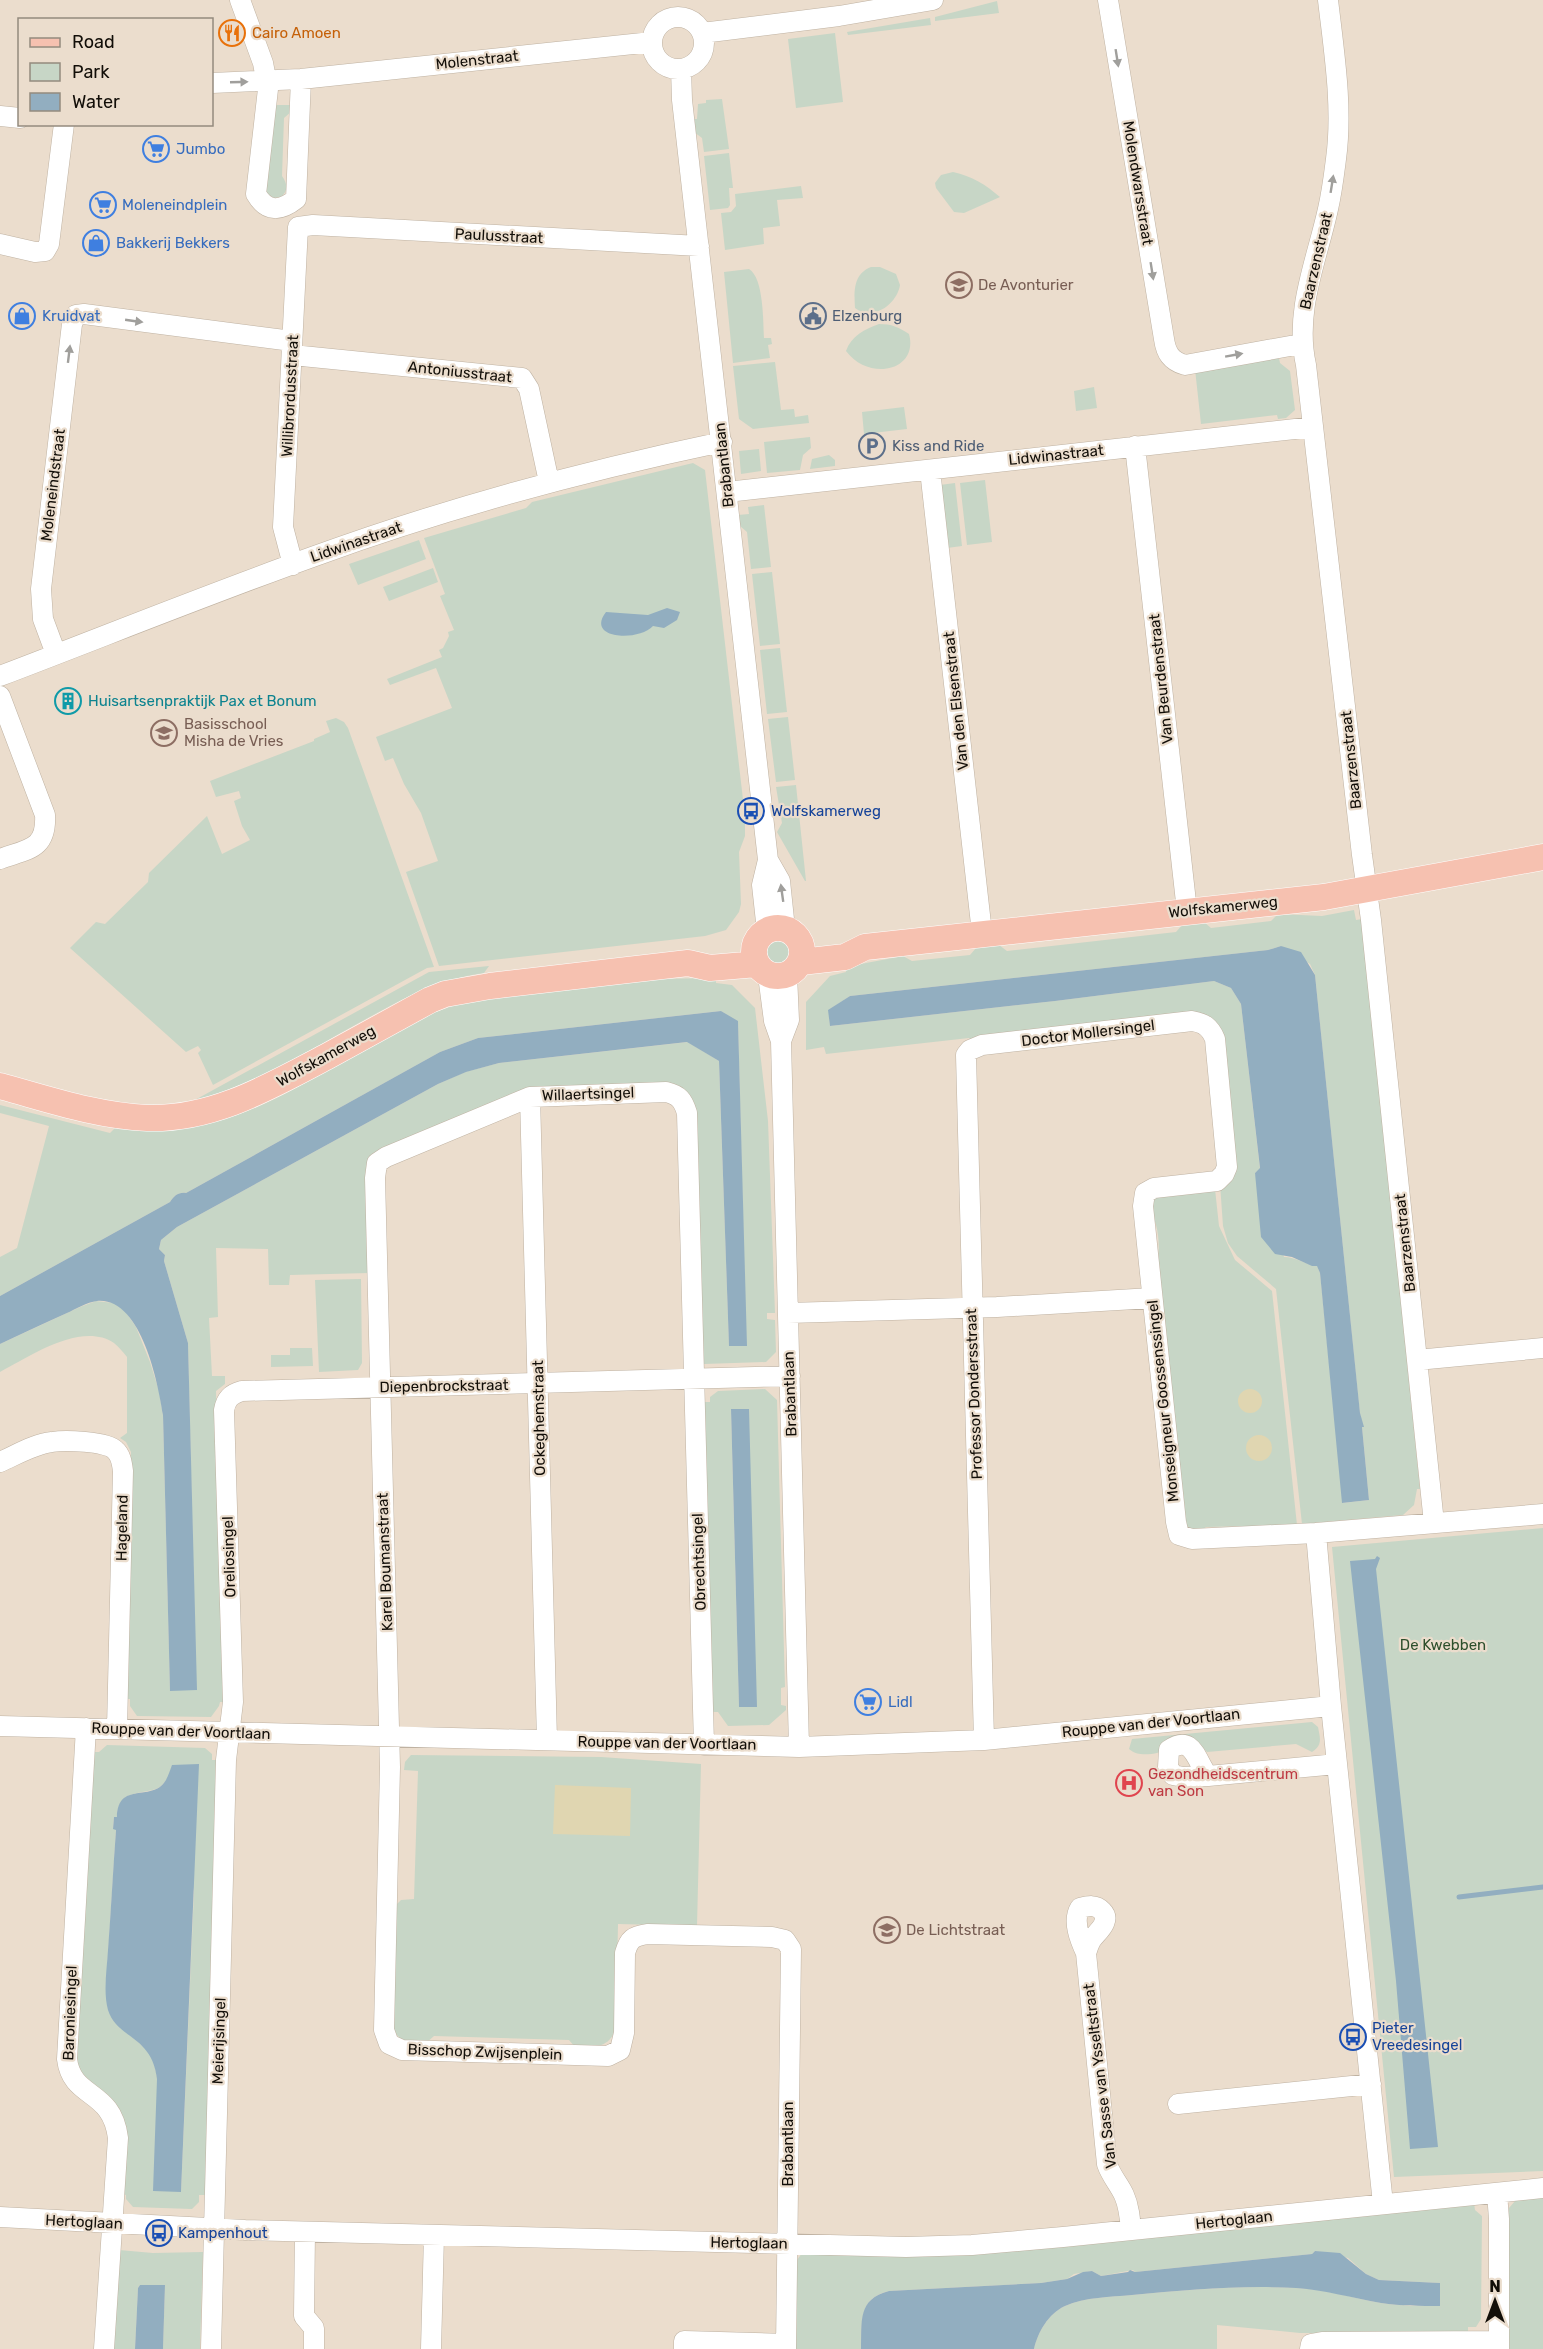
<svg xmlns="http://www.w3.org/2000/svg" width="1543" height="2349" font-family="Rubik,sans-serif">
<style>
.green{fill:#c7d6c6;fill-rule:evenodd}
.sand{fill:#e0d6b1}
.water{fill:#92aec0}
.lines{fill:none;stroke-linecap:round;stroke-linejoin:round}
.stream{stroke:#92aec0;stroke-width:5}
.minor-casing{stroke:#bfb2a2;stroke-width:21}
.major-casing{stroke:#fff;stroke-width:27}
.minor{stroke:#fff;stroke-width:20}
.major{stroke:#f6c1b0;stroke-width:26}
.oneway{fill:#a09f9c}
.labels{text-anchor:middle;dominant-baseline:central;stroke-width:4.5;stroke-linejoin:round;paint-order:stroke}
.food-label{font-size:15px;fill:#c56008;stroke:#ebddcd;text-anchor:start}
.street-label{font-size:15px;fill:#120e08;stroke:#ebddcd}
.shop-label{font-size:15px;fill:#366cbe;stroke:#ebddcd;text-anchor:start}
.education-label{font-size:15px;fill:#785e54;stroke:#ebddcd;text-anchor:start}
.service-label{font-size:15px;fill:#4e5e75;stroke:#ebddcd;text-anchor:start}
.culture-label{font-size:15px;fill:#0d838f;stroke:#ebddcd;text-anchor:start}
.transit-label{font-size:15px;fill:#164399;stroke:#ebddcd;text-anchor:start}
.park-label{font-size:15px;fill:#2d4f2c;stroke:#ebddcd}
.health-label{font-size:15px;fill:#be3a42;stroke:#ebddcd;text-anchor:start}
</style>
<rect width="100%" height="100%" fill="#ebddcd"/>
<path class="green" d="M997,1L999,13L935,21V17Z
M930,18L931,25L848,35L847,32Z
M835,33L843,102L796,108L788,39Z
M722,99L729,149L704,152L702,138L694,132L693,119H697L698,104L706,103V100Z
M275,105H292V111L284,118L282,176C287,183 289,190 281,197L274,198L266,194L264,186Z
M729,153L733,188H729L730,205L728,208L710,210L704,156Z
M953,172C972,176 986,185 1000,197L964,213L954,212L936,188L935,183L941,175Z
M801,186L803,198L777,200L780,226L763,228L764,244L725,250L721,213L731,212L736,206L735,194Z
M871,267H880L896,274L900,285C897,304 873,322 855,308C854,292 853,274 871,267Z
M749,269C764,278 763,322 764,338H771L772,344L768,345L770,358L733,363L724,272Z
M879,324C892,324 898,327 909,334C919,371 869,382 846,351C851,336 865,329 879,324Z
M1278,354L1280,363L1290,371L1295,410L1286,418L1278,419L1277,415L1201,424L1195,369Z
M775,362L781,410L794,409L795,417L808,415L809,423L753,429L739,419L733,366Z
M1094,387L1097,408L1076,411L1074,391Z
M904,407L907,429L864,434L862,412Z
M810,437L811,448L803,455L800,470L767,473L764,442Z
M759,449L761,471L741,474L739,451Z
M829,455L835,460V466L810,469L812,459Z
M693,463L705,470L745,817V836L739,852L741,904L739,912L726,930L705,936L439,966L406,872L438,861L421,813L404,784L393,758L385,761L376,737L452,708L436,668L390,685L387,679L442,657L439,650L443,648L449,636L448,632L454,630L440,596L445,594L424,538L526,508L532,502Z
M985,480L992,542L967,545L960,483Z
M955,483L962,546L947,548L940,485Z
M764,505L771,567L751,569L747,532L740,526L738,515L749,514L748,507Z
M419,540L426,559L358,585L349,564Z
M433,568L438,582L389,601L383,587Z
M772,572L780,644L760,646L752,574Z
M780,648L787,712L767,714L760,650Z
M788,717L795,780L776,782L768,719Z
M336,718L344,722L348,728L434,967L427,968L213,1085L198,1053L201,1050L198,1046L186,1052L70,948L96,922L105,924L148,882L149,873L207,816L222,854L250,840L242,826L234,801L241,798L239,791L216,797L210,781L314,741V739L330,732L326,721Z
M796,785L806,881H805L777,832L782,823L776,787Z
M1354,910L1356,920L1362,919L1420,1489H1417L1414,1505L1403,1515L1302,1524L1276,1289L1237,1256L1228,1243L1223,1226L1220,1184L1217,1028L971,1040L969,1038L826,1054L824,1047L806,1050V1002L830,976L846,972L845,967L903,956L912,961L970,955L976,948L999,945L1007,951L1176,932L1183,924L1204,922L1211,928L1271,921L1278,914L1322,916ZM1281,946L1310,964L1315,975L1360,1414L1363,1427H1362L1369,1500L1343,1503L1320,1273L1317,1265C1308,1266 1296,1257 1284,1257L1255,1173L1260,1169L1241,1004L1231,988L1214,981L1055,1001L830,1026L829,1010L850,996L1268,950Z
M764 952a13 13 0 1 1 26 0a13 13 0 1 1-26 0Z
M489,966L484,973C440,979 404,998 366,1019C309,1050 255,1085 193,1101L429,972Z
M716,978V983L732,985L755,1008L768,1121L775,1313H767V1319L775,1320L776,1352L766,1362L704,1364L701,1359L693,1104L542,1088L378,1152L369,1273L290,1275L289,1285H269L268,1249L216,1248L218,1317L209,1318L212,1376H225V1384L216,1391L225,1702H220L219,1706L211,1717L137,1716L130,1706V1699H125L131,1452L126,1442L120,1438L127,1433V1357C123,1352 119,1347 114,1343C81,1321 29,1357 0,1372V1344L80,1307L96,1301L114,1303L126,1312L136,1327L150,1362L159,1391L163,1415L170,1690H196L188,1343L164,1261L165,1255L159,1249L161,1240L177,1227L438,1084L465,1072L499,1063L688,1042L719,1061L729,1346H746L738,1022L721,1011L478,1038L440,1052L186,1193C178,1192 174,1196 170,1202L0,1296V1257L17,1248L49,1126L0,1113V1105L110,1133L116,1127C155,1126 196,1129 234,1116C320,1087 389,1018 479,999L654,979Z
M1215,1189L1219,1226L1235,1260L1272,1291L1297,1525L1254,1530L1248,1526L1206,1527L1198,1533L1184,1528L1185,1510L1179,1456L1174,1450L1176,1433L1166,1332L1161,1326L1155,1267C1162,1253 1159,1220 1148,1209L1151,1198Z
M361,1279L362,1363L358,1370L319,1372L315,1280Z
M290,1348H312L313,1366L271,1367V1355H290Z
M765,1389L777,1400L785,1687L781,1688V1705L786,1706V1710L769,1725L728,1726L718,1712H710L702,1402H710V1397L718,1391ZM748,1409L749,1410L739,1707L731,1410Z
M1543,1528V2171L1394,2177L1332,1547Z
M1312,1722L1318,1727C1320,1738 1323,1745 1312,1752L1296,1744L1207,1752L1194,1739C1177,1746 1145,1763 1129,1749L1132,1739Z
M107,1745L205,1748L212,1754V1760H217L206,2195H199V2202L192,2209L133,2207L126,2199V2195L122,2194L120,2111L109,2096L82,2078L75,2066L92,1752H99ZM167,1779L194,1891L181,2192L153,2058L145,2048L116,2023L108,2008L107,1971L116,1829L113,1828L114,1817H117C118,1790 137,1795 156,1789C161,1787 164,1783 167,1779Z
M411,1755L601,1757L701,1764L697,1926L618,1924L616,2027C610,2049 594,2047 575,2047L569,2040L434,2036L426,2043C409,2042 398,2043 391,2025L395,1906L401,1900L414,1899L418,1771L404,1770L405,1762Z
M1543,2197V2349H1508V2214L1509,2208L1515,2201Z
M1474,2203L1475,2210L1482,2216L1481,2319L1476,2327H1468V2333H1300L1217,2325V2349H1034C1038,2332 1048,2314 1065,2306C1085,2297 1111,2297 1132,2295C1187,2290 1241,2285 1296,2288C1325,2289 1352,2298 1381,2303C1401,2306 1420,2306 1440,2306V2283L1379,2280L1366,2274L1348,2258L1315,2251L1312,2254L1135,2272L1133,2270L1101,2276L1092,2271L1074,2274L1067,2279L1041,2283L889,2291C858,2298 862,2323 861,2349H795L797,2260L802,2253Z
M119,2250L153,2253L203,2252L200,2349H163L165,2285H140L138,2288L135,2349H113Z"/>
<path class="sand" d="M1238 1401a12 12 0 1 1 24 0a12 12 0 1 1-24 0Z
M1246 1448a13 13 0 1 1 26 0a13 13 0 1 1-26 0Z
M555,1785L631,1788L630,1836L553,1834Z"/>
<path class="water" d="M667,608L680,612L677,620L664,628L653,626C638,642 585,639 606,612L648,615Z
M1281,946L1301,952L1315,975L1360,1413L1364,1427H1362L1369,1500L1342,1503L1320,1273L1317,1266H1312L1292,1257L1275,1254L1261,1237L1255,1173L1260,1168L1241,1004L1231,988L1214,981L1055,1001L830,1026L828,1010L850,996L1268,950Z
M721,1011L738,1021L747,1346H729L719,1061L687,1042L499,1063L466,1072L438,1084L177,1227L161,1240L159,1249L165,1255L164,1261L188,1343L197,1690L170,1691L163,1415C158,1382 141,1297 97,1301C87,1302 76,1309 67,1313C44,1323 22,1334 0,1344V1296L170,1202C174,1196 178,1192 186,1193L440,1052L478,1038Z
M731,1409H749L757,1707H739Z
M1377,1556L1380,1558L1376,1569L1438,2147L1410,2149L1396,1981L1350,1561L1375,1559Z
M199,1764L181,2192L153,2191L157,2079C152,2035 117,2039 108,2010C103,1992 107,1968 108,1950C111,1910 113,1870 116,1830L113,1829L114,1817H117C118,1784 145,1799 161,1786C167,1781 169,1773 172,1765Z
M1315,2251L1340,2253L1366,2274L1379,2280L1440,2283V2306C1420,2306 1401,2306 1381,2303C1352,2298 1325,2290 1296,2288C1241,2285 1186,2290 1132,2295C1111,2297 1085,2297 1065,2306C1048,2314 1038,2332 1034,2349H861C862,2322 857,2299 889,2291L1041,2283L1067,2279L1083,2272L1092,2271L1101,2276L1128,2272L1130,2270L1135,2272L1312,2254Z
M140,2285H165L163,2349H135L138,2288Z"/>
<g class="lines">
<path class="stream" d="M1459,1897L1543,1887"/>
<defs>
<path id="minor" d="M240,0L263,63L268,89L256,194C267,213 281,211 296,199L301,79
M1108,0L1164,339C1166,353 1171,361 1185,365L1301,344
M1328,0C1334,52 1343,107 1336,159C1334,175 1332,192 1328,209C1317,260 1294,311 1306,365L1362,855L1371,920L1434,1523
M652 43a26 26 0 1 1 52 0a26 26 0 1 1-52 0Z
M702,33L839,16L933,0
M681,69L682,100L768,860L762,885L767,931
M212,83L301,79L652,42
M0,116L20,118
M0,244L35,252L45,251L49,244L64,124
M292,355L522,378L529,389L549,482
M1135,446L1187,911
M930,470L982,933
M727,492L1313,427
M293,565L283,527L298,227L313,225L699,246
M56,654L43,619L41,589L72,324L76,315L84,314L292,341
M0,676C105,636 209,594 315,556C447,508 584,471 722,442
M0,696L45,815C47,850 27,849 0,859
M768,860L780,881L785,929
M768,975L774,1021L781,1041L799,1747
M781,1041L789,1020L787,975
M530,1097L547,1740
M788,1313L997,1307L1152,1298
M1417,1360L1543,1348
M0,1462C16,1455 34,1444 52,1442C64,1440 107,1441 115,1450C121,1455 122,1463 123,1471L117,1729
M1316,1533L1543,1514
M0,1726L799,1747L984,1740L1331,1706
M86,1728L67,2059C72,2100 112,2088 118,2138L104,2349
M984,1740L966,1055L970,1050L982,1045L1192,1021C1204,1023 1210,1027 1215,1039L1227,1167L1224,1174L1217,1181L1154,1188L1145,1193L1143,1206L1176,1522L1179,1535L1192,1539L1316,1533L1331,1706L1383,2204
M704,1745L687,1113C683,1100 679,1095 666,1092L530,1097L386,1157L377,1163L375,1178L390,1767L384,2030L389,2044L402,2050L608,2056L620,2050L624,2033L625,1953C629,1939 633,1936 648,1934L772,1937L785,1940L791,1949L786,2349
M1208,1776L1183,1777L1173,1775L1168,1767L1169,1750C1193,1733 1196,1761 1208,1776L1337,1764
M1086,1953C1088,1948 1089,1943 1092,1939C1097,1932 1112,1921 1102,1911C1096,1904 1088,1906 1080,1908C1072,1921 1080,1940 1086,1953L1107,2164C1111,2176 1119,2184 1124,2195C1129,2206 1130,2218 1131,2230
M1178,2104L1371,2084
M1497,2193L1499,2219V2349
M0,2217L245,2230L906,2247L972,2245L1063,2237L1543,2188
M305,2232L304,2316L314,2328V2349
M211,2349L226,1760L233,1702L224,1410C226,1399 231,1394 242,1391L790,1376
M431,2349L434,2235
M684,2349V2341L786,2344
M1310,2349L1311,2344L1322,2342L1499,2341"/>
<path id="major" d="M754 952a24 24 0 1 1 48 0a24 24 0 1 1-48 0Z
M801,962L845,957L865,947L1324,897L1543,857
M0,1086C48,1099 97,1116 147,1118C213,1120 269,1087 326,1057C360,1038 395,1019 430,1000L445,994L490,986L688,963L710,968L757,964"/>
</defs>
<use href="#minor" class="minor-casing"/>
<use href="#major" class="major-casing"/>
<use href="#minor" class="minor"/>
<use href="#major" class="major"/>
</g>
<defs><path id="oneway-solid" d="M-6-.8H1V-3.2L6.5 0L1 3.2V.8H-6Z" transform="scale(1.5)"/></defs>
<g class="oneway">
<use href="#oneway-solid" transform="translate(1117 58) rotate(81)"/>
<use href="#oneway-solid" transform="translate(239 82) rotate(-2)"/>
<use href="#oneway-solid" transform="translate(1332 184) rotate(-81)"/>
<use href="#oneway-solid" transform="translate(1152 271) rotate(81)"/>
<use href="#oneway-solid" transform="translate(134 321) rotate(8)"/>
<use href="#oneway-solid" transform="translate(69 354) rotate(-83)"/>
<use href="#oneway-solid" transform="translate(1234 355) rotate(-10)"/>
<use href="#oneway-solid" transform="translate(782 893) rotate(-98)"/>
</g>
<defs>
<symbol id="restaurant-ring" viewBox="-11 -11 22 22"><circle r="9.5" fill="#ebddcd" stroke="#e8710a" stroke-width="1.5"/><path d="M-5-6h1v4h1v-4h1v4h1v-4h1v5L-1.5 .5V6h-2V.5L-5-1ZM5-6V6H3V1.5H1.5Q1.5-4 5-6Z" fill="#e8710a"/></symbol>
<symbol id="supermarket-ring" viewBox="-11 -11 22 22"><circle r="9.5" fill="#ebddcd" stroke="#3f7fe0" stroke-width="1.5"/><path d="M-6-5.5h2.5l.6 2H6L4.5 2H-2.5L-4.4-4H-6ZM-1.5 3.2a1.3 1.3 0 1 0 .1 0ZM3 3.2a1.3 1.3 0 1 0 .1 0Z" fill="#3f7fe0"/></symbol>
<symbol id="shop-ring" viewBox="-11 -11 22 22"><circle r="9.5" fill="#ebddcd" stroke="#3f7fe0" stroke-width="1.5"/><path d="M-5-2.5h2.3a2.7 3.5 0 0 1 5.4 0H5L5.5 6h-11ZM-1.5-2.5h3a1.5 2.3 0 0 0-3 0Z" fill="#3f7fe0"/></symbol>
<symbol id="school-ring" viewBox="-11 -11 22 22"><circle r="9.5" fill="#ebddcd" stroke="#8d6e63" stroke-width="1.5"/><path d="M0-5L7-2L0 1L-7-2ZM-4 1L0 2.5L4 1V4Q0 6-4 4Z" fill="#8d6e63"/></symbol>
<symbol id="civic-ring" viewBox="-11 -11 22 22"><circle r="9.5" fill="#ebddcd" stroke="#5c6f8a" stroke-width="1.5"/><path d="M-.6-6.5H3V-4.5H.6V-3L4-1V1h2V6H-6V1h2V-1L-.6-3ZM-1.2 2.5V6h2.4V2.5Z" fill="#5c6f8a"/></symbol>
<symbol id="parking-ring" viewBox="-11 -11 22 22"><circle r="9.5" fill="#ebddcd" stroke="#5c6f8a" stroke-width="1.5"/><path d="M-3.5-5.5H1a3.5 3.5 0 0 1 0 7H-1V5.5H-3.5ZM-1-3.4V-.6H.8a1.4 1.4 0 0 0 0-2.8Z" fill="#5c6f8a"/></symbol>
<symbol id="building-ring" viewBox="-11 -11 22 22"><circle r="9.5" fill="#ebddcd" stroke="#0f9aa8" stroke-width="1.5"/><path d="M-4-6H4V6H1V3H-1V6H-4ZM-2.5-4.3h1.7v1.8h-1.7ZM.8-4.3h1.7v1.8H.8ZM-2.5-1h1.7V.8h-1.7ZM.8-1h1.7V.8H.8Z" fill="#0f9aa8"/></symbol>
<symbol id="bus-ring" viewBox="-11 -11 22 22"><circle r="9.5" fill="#ebddcd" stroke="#1a4fb4" stroke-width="1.5"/><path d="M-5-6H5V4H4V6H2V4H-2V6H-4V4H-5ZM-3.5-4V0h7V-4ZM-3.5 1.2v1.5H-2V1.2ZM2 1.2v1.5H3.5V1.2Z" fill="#1a4fb4"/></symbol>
<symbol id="hospital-ring" viewBox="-11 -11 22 22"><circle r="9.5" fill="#ebddcd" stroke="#e0444e" stroke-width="1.5"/><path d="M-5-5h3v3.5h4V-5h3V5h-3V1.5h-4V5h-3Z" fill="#e0444e"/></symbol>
</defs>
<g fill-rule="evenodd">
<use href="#restaurant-ring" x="217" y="18" width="30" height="30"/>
<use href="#supermarket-ring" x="141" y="134" width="30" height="30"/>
<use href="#supermarket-ring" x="88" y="190" width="30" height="30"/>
<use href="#shop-ring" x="81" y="228" width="30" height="30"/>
<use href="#school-ring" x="944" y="270" width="30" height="30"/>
<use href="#shop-ring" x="7" y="301" width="30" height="30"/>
<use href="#civic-ring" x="798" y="301" width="30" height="30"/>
<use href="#parking-ring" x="857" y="431" width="30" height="30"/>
<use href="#building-ring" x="53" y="686" width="30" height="30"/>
<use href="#school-ring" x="149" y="718" width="30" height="30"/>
<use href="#bus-ring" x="736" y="796" width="30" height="30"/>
<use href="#supermarket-ring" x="853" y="1687" width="30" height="30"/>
<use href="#hospital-ring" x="1114" y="1768" width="30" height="30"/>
<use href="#school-ring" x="872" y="1915" width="30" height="30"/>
<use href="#bus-ring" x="1338" y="2022" width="30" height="30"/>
<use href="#bus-ring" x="144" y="2218" width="30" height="30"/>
</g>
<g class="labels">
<g class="food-label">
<text x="252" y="33">Cairo Amoen</text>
</g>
<g class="street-label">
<text transform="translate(477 60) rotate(-6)">Molenstraat</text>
<text transform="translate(1138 183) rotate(81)">Molendwarsstraat</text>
<text transform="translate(499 236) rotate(3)">Paulusstraat</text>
<text transform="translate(1316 261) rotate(-77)">Baarzenstraat</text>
<text transform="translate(460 372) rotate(6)">Antoniusstraat</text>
<text transform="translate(290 396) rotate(-87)">Willibrordusstraat</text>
<text transform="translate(1056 455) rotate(-6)">Lidwinastraat</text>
<text transform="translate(724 465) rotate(-96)">Brabantlaan</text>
<text transform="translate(53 485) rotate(-83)">Moleneindstraat</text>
<text transform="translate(356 542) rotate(-19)">Lidwinastraat</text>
<text transform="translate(1161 679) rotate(-96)">Van Beurdenstraat</text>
<text transform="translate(956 701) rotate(-96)">Van den Elsenstraat</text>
<text transform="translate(1351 760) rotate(-96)">Baarzenstraat</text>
<text transform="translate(1223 907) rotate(-6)">Wolfskamerweg</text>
<text transform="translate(1088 1033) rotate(-7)">Doctor Mollersingel</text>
<text transform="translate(326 1056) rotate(-29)">Wolfskamerweg</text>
<text transform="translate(588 1094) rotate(-2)">Willaertsingel</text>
<text transform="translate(1405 1243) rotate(-96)">Baarzenstraat</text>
<text transform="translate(444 1386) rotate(-1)">Diepenbrockstraat</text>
<text transform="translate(790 1394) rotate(-92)">Brabantlaan</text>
<text transform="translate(974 1394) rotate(-92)">Professor Dondersstraat</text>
<text transform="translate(1163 1401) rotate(-96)">Monseigneur Goossenssingel</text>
<text transform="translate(539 1418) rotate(-91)">Ockeghemstraat</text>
<text transform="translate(122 1528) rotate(-89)">Hageland</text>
<text transform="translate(229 1557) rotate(-92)">Oreliosingel</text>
<text transform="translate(385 1562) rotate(-92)">Karel Boumanstraat</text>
<text transform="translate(699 1562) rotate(-92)">Obrechtsingel</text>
<text transform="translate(1151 1723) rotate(-6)">Rouppe van der Voortlaan</text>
<text transform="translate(181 1731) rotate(2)">Rouppe van der Voortlaan</text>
<text transform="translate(667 1743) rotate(1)">Rouppe van der Voortlaan</text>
<text transform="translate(70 2013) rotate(-88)">Baroniesingel</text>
<text transform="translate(219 2041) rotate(-88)">Meierijsingel</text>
<text transform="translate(485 2052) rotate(2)">Bisschop Zwijsenplein</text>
<text transform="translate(1100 2076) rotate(-97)">Van Sasse van Ysseltstraat</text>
<text transform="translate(788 2144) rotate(-90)">Brabantlaan</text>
<text transform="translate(1234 2220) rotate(-6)">Hertoglaan</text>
<text transform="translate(84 2222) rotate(3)">Hertoglaan</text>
<text transform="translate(749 2243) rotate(1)">Hertoglaan</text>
</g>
<g class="shop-label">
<text x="176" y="149">Jumbo</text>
<text x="122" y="205">Moleneindplein</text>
<text x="116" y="243">Bakkerij Bekkers</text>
<text x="42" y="316">Kruidvat</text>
<text x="888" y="1702">Lidl</text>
</g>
<g class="education-label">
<text x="978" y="285">De Avonturier</text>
<text x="184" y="724">Basisschool<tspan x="184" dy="17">Misha de Vries</tspan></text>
<text x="906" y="1930">De Lichtstraat</text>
</g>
<g class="service-label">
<text x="832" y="316">Elzenburg</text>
<text x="892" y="446">Kiss and Ride</text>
</g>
<g class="culture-label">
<text x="88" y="701">Huisartsenpraktijk Pax et Bonum</text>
</g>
<g class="transit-label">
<text x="771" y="811">Wolfskamerweg</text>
<text x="1372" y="2028">Pieter<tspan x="1372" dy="17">Vreedesingel</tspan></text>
<text x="178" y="2233">Kampenhout</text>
</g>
<g class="park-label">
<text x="1443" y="1645">De Kwebben</text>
</g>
<g class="health-label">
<text x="1148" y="1774">Gezondheidscentrum<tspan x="1148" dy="17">van Son</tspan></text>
</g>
</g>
<rect x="18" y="18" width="195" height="108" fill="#ebddcd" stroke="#948a7e" stroke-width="1.5"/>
<rect x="30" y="38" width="30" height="9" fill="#f6c1b0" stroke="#948a7e" stroke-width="1.5"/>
<text x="72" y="48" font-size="18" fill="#120e08">Road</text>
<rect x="30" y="63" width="30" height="18" fill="#c7d6c6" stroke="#948a7e" stroke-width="1.5"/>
<text x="72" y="78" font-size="18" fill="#120e08">Park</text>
<rect x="30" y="93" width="30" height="18" fill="#92aec0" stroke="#948a7e" stroke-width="1.5"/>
<text x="72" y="108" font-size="18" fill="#120e08">Water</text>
<g transform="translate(1495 2301)" stroke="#ebddcd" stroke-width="4.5" paint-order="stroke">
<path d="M0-4.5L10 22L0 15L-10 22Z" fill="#120e08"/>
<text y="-9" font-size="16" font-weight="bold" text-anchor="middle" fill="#120e08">N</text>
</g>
</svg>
